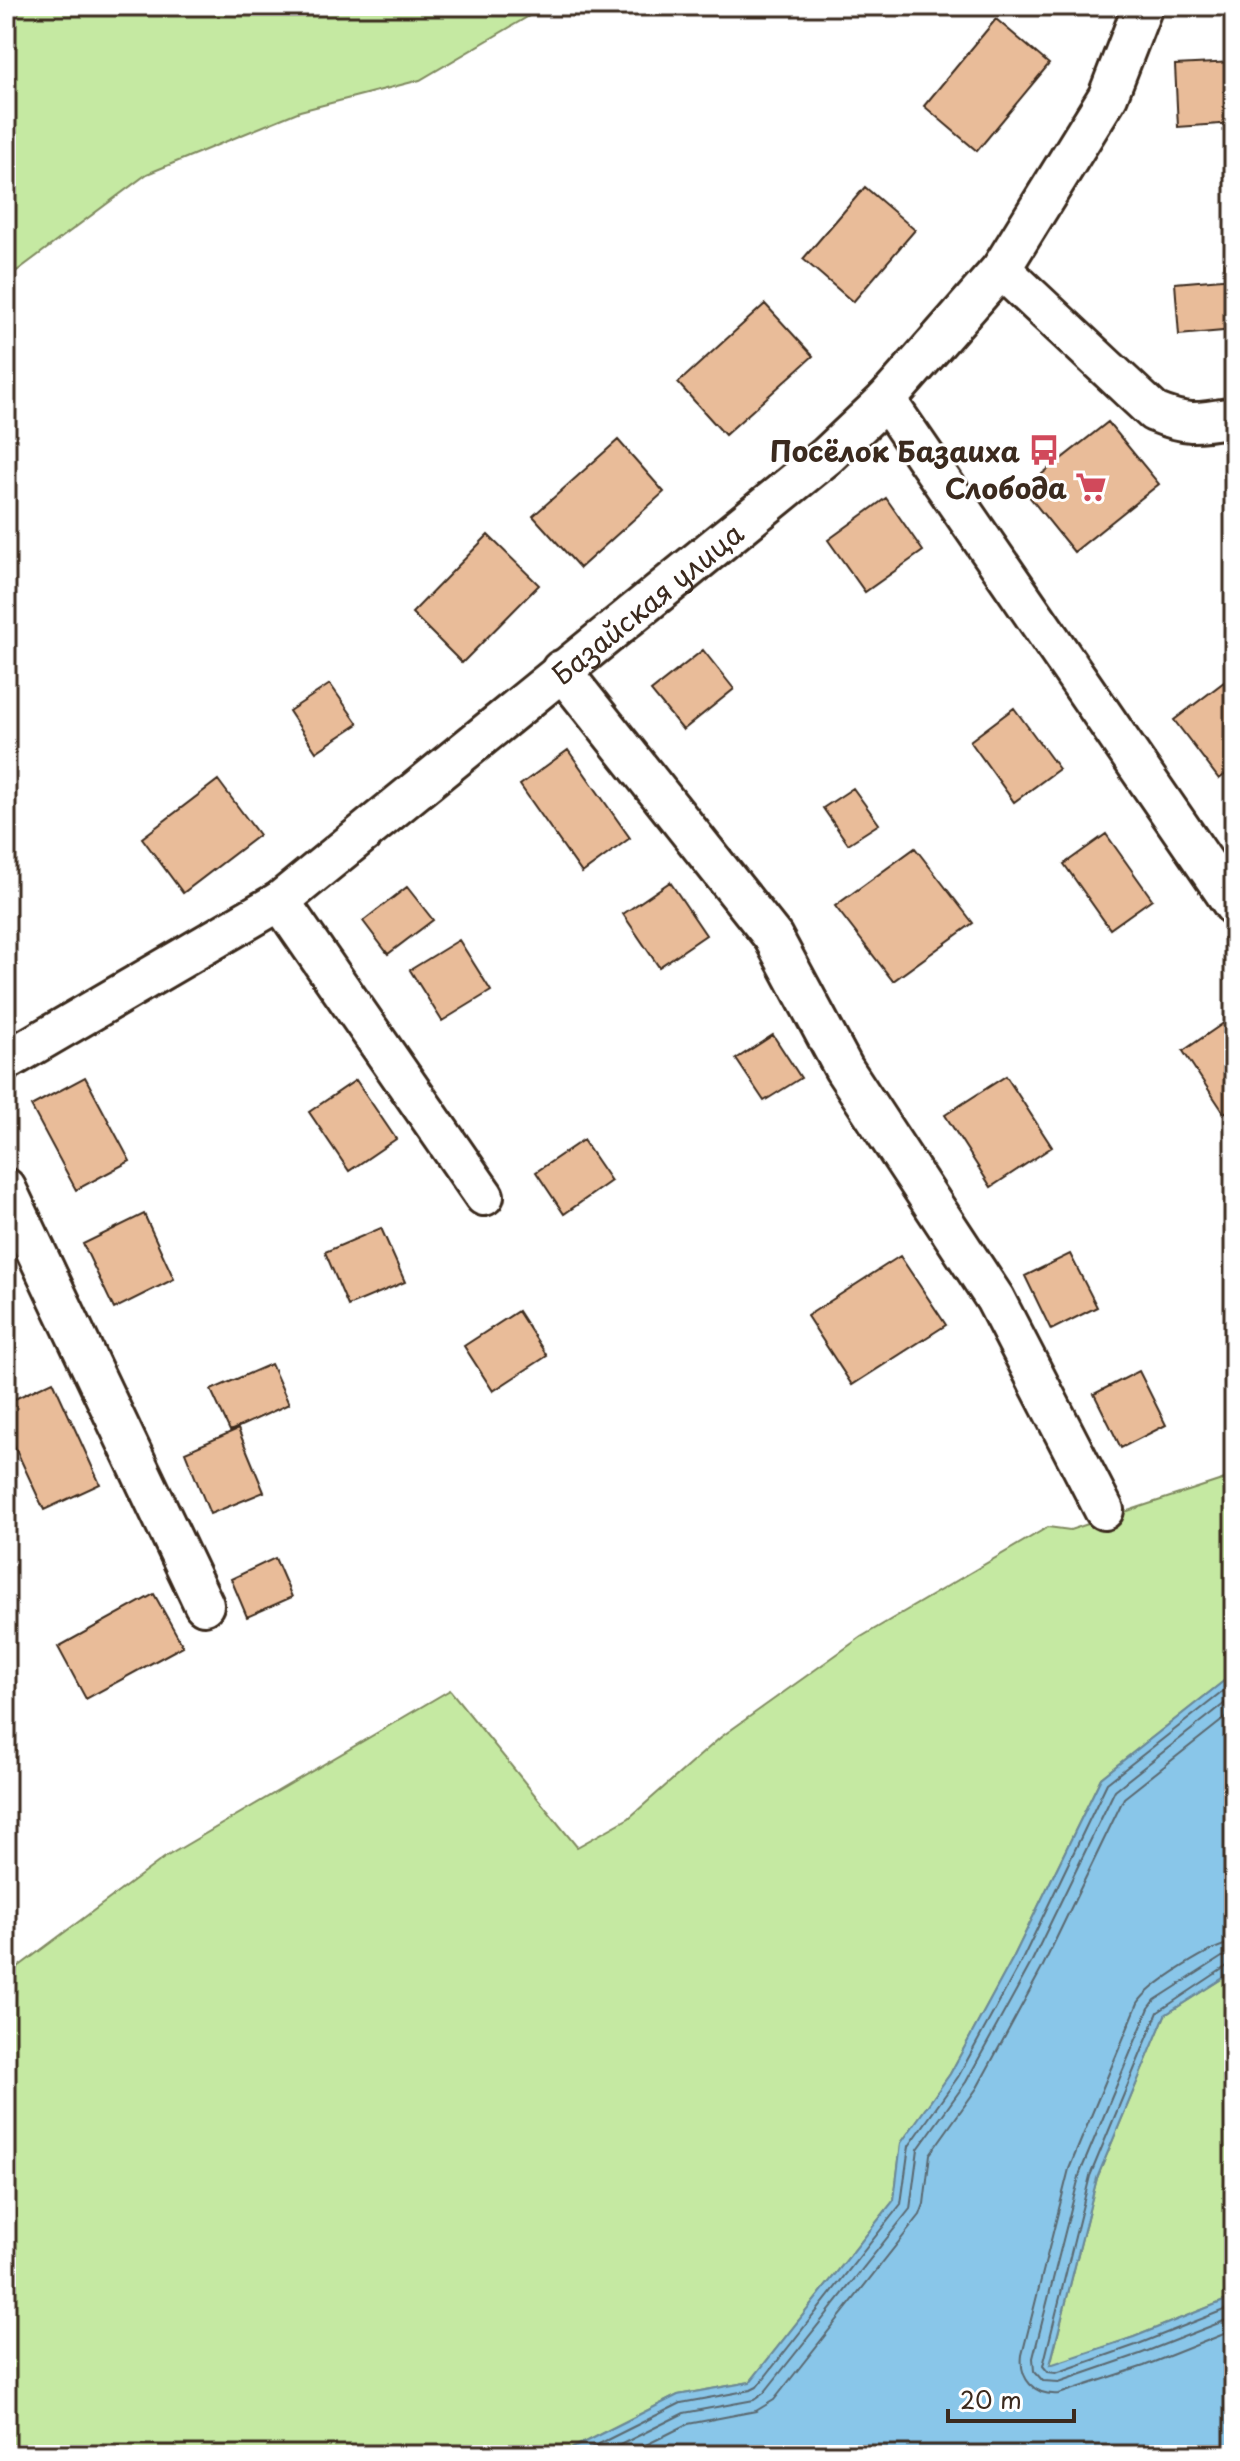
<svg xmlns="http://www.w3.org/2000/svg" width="1240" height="2461" font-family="'Playpen Sans',sans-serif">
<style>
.green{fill:#c5e9a2;stroke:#808a60;stroke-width:2}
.water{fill:#89c6e9;stroke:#6a8898;stroke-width:2}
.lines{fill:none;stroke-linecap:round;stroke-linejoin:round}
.shore{stroke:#5a686f;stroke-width:2}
.building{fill:#e9bc99;stroke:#3b2a1e;stroke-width:2}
.minor-casing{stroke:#3b2a1e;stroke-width:44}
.minor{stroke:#fff;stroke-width:38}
.labels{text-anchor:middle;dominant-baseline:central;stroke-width:6;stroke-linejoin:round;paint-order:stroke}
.poi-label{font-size:28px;font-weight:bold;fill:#3b2a1e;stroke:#fff;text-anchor:end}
.street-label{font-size:28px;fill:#3b2a1e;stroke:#fff}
</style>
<rect width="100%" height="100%" fill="#fff"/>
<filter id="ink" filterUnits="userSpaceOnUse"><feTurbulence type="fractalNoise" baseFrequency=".0125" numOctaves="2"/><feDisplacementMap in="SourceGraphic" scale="16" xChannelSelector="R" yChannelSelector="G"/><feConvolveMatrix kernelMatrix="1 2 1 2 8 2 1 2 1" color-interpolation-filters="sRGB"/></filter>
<g filter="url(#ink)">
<path class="green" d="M13,6H546L420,80L300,111L147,174L6,279V26Z
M1234,1476V1673L1101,1778L1014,1956L950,2074L901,2143L894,2200L750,2382L678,2395L559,2455H6V1976L164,1858L450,1690L577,1847L629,1818L721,1737L861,1637L1048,1527L1070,1530Z
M1234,1971V2297L1134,2337L1050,2366L1097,2178L1165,2015Z"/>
<path class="water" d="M1234,1673V1853L1229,1861L1234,1862V1971L1165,2015L1097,2178L1050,2365L1134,2337L1234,2297V2453L1231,2455H559L678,2395L750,2382L894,2200L901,2143L950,2074L1014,1956L1101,1778Z"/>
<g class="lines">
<path class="shore" d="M1234,1943C1213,1944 1149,1985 1138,2003L1069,2169L1022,2355C1019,2379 1034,2396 1059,2394L1144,2366L1234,2330
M1234,1955L1222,1957L1155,2000L1149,2008L1080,2173L1033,2358L1034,2371L1043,2381L1059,2382L1140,2354L1234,2317
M1234,1965L1227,1966L1158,2012L1090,2176L1043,2366L1048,2372L1056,2373L1136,2345L1234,2306
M577,2455L681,2403L751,2390L757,2387L901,2204L909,2146L958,2077L1022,1960L1107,1783L1234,1683
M600,2455L684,2413L754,2400L764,2393L910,2209L918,2149L966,2082L1030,1965L1115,1790L1234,1696
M626,2455L688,2424L756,2411L774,2400L920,2215L924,2204L930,2154L977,2088L1041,1970L1124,1798L1234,1711"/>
</g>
<path class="building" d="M996,19L1049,64L977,151L924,106Z
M1234,62V123L1178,127L1175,65Z
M865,187L915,230L853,302L803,259Z
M1234,278V330L1179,335L1175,283Z
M765,304L813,356L725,435L678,383Z
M1108,422L1159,484L1074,552L1023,489Z
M618,440L664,492L580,568L533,516Z
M886,498L923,551L865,592L828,540Z
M488,535L539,585L462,663L412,613Z
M703,650L734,689L683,730L651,691Z
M1224,682L1234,696V768L1219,779L1174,720Z
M330,684L358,724L316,752L289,711Z
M1014,708L1059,769L1014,802L970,741Z
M568,750L630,838L582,873L520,785Z
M218,780L259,835L183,893L142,838Z
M853,788L879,824L848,844L823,808Z
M1106,834L1152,899L1110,929L1064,864Z
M915,848L973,923L893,981L835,906Z
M670,882L706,935L659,967L623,914Z
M407,887L433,920L388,954L363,921Z
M459,940L491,991L442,1021L410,970Z
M1234,1016V1107L1224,1113L1183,1051Z
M773,1035L801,1078L764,1101L736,1059Z
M1006,1076L1052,1147L991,1187L945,1115Z
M85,1077L130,1161L76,1190L31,1106Z
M356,1080L396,1139L349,1171L309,1112Z
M583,1140L611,1181L564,1214L536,1172Z
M144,1214L174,1279L114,1309L83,1244Z
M381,1228L405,1282L348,1306L325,1252Z
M1070,1254L1097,1307L1051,1330L1025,1276Z
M900,1256L946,1325L852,1385L807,1316Z
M518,1311L547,1356L493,1391L464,1346Z
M271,1364L289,1404L230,1431L211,1390Z
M1139,1371L1166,1425L1121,1448L1094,1394Z
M53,1381L100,1484L44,1510L6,1428V1403Z
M238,1429L264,1492L210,1514L185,1452Z
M275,1558L292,1597L247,1617L231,1579Z
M154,1594L183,1646L86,1699L58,1647Z"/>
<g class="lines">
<defs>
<g id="minor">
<path d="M1001,269L1154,412C1188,426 1198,423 1234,417"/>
<path d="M886,400L1234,906"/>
<path d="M561,670L773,937L844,1069L995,1299L1104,1510"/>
<path d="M280,901L484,1196"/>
<path id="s1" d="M6,1061L280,901L828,455L886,400L1001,269L1108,96L1143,6"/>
<path d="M6,1188L204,1605"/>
</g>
</defs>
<use href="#minor" class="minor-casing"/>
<use href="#minor" class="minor"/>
</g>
</g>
<defs>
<symbol id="bus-bare" viewBox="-9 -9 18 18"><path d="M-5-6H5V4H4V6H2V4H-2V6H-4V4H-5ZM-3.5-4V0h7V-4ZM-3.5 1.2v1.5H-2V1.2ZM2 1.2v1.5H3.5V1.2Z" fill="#d1495b" stroke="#fff" stroke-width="2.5" paint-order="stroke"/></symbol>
<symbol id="supermarket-bare" viewBox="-9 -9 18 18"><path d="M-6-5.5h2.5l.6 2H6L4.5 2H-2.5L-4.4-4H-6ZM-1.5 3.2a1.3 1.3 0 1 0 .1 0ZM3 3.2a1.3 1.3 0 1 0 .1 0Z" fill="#d1495b" stroke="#fff" stroke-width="2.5" paint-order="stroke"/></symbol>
</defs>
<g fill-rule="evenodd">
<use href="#bus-bare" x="1022" y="428" width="44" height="44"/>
<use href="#supermarket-bare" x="1069" y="465" width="44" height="44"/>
</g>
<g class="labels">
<g class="poi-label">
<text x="1020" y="450">Посёлок Базаиха</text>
<text x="1067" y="487">Слобода</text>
</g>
<g class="street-label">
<text stroke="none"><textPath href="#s1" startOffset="790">Базайская улица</textPath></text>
</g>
</g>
<rect width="1240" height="2461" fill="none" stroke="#fff" stroke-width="32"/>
<rect x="16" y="16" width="1208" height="2429" fill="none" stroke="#3b2a1e" stroke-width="3" filter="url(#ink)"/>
<path d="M948 2409v12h126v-12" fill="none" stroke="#3b2a1e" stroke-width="4"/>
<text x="960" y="2409" font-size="24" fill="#3b2a1e" stroke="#ffffff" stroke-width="6" paint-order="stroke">20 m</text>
</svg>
